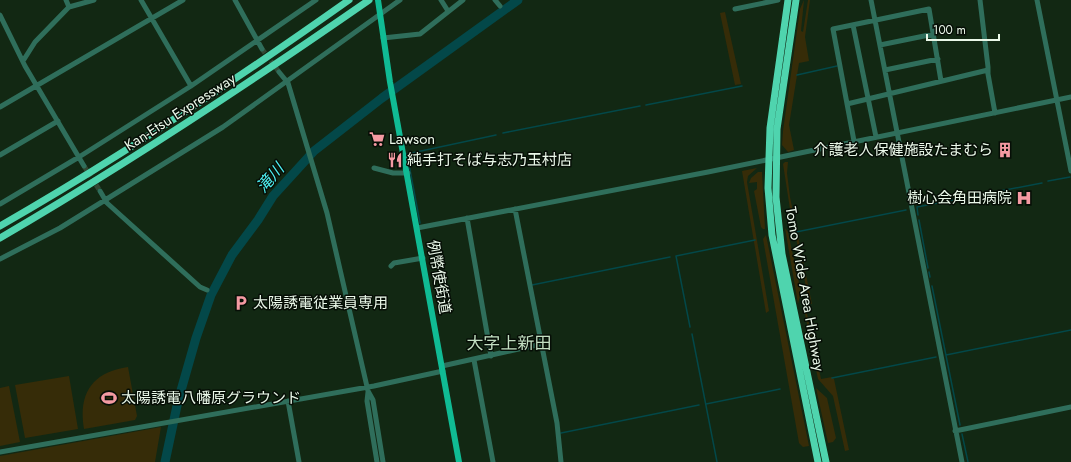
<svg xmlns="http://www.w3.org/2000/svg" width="1071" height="462" font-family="Jost,'Noto Sans JP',sans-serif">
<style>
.green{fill:#362c08}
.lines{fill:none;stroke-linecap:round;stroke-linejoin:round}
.stream{stroke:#034849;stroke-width:1.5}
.river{stroke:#034849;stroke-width:9}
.minor-tunnel{stroke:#324733;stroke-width:5;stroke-dasharray:5 2.5;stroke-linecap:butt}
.minor{stroke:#2f6e5b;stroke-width:5}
.major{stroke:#10bb94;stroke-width:6}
.highway{stroke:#4fd4ae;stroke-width:7}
.labels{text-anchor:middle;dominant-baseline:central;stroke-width:3;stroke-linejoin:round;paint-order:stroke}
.street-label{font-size:15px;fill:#eaf8e9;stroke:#060e06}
.poi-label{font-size:15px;fill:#eaf8e9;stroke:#060e06;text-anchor:start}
.water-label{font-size:16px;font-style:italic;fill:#4ef0f3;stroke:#060e06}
.quarter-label{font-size:17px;fill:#c3dfc2;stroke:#060e06}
</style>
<rect width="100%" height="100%" fill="#122813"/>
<path class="green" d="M804,0L801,31L803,32L808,0H810L805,37L809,61L799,63L789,125L794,150L788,152L782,145L783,131L800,9Z
M725,12L741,84L735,85L720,13Z
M785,162H788L787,173L790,197L812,304L805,303L807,292L790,209L783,164Z
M757,168L748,176L747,182L769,311L766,313L742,171Z
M758,172H762L765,229H763L761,227L754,191L757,189V182L749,183L751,178Z
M785,228L788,232L801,292L798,304Z
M766,235L809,446L803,447L799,443L763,239Z
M804,309H806L821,379L832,377L834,379L849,450L845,451L833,396L818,379Z
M128,367L137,416L135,420L84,429C78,394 92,372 128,367Z
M69,376L78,429L25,438L15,385Z
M9,386L20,442L0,446V388Z
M816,388L827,398L836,438L833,442L828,443Z
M161,427L155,462H0V456Z"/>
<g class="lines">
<path class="stream" d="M797,75L837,66
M646,105L742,86
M503,133L640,106
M1048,181L1070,177
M918,215L917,207L1042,183
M919,220L928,268
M420,223L407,154L496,135
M796,232L906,210
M929,272L930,277
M532,285L670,257
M932,286L960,425
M690,327L676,256L755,240
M692,334L717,462
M946,355L1071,330
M832,378L936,357
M706,404L780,389
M561,433L699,405
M962,434L968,462"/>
<path class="river" d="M165,462L178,401L196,338L211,295L232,255L258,220L273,196L314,151L341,130L382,98L518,0"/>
<path class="minor-tunnel" d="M262,49L279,72
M84,166L100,191"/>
<path class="minor" d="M66,0L69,7
M141,0L191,86
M235,0L262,49
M441,0L448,11
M495,0L500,6
M871,0L962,462
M980,0L988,67V74L995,113
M1037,0L1071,171
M735,9L778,0
M0,15L25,66L84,166
M853,25L876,137
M383,38L420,34L463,0
M880,45L934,34
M23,61L35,42L69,7L94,0
M885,70L938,59
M279,72L288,83L327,213L368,391L373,400L383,462
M847,104L988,70
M0,107L183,0
M854,141L833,29L929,9L941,81
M0,155L58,121
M374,168L393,173H408
M100,191L107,203L200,287L207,290
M0,204L79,157L191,86L316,0
M515,209L557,423L561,462
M467,218L491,356
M417,228L708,172L1071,97
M0,259L60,228L223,127L400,0
M391,266L394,263L423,258
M474,360L493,462
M442,366L541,344
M368,392L367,401L377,462
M288,401L299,462
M955,431L1071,407
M0,452L374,386L443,371"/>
<path class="major" d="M378,0L390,82L459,462"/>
<path class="highway" d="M788,0L770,128L768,188L772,235L818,462
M796,0L777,129L776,197L782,254L826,462
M0,226C121,157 236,80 349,0
M0,238C127,164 248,84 369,0"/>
</g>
<defs>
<symbol id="supermarket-bare" viewBox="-9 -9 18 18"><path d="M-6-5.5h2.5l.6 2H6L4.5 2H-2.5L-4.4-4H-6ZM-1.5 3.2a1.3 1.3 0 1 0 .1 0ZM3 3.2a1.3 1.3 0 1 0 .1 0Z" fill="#f49aa2" stroke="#060e06" stroke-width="2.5" paint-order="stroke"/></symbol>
<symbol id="building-bare" viewBox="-9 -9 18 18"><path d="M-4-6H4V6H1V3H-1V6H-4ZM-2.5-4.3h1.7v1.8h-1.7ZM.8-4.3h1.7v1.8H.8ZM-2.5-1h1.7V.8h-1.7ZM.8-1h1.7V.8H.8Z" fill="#f49aa2" stroke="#060e06" stroke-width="2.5" paint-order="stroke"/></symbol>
<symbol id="restaurant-bare" viewBox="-9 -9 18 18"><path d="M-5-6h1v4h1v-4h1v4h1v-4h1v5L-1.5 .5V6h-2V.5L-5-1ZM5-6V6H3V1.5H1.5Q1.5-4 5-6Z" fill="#f49aa2" stroke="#060e06" stroke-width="2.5" paint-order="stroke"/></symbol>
<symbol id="hospital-bare" viewBox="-9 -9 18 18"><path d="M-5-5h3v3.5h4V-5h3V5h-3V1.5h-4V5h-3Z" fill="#f49aa2" stroke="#060e06" stroke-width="2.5" paint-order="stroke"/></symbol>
<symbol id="parking-bare" viewBox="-9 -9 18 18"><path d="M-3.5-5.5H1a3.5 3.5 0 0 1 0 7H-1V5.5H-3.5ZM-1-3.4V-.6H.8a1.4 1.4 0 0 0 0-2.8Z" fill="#f49aa2" stroke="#060e06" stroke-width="2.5" paint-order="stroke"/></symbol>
<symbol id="stadium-bare" viewBox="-9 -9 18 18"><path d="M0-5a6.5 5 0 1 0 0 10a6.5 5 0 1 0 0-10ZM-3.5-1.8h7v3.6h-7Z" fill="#f49aa2" stroke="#060e06" stroke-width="2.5" paint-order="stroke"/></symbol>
</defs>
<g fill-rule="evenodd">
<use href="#supermarket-bare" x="366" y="128" width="22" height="22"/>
<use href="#building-bare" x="994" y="139" width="22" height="22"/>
<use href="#restaurant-bare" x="384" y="149" width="22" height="22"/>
<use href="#hospital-bare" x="1013" y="187" width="22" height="22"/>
<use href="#parking-bare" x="230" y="292" width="22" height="22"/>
<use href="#stadium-bare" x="98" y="387" width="22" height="22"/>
</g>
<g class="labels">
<g class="street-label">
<text transform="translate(180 112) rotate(-33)">Kan-Etsu Expressway</text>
<text transform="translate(439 277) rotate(80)">例幣使街道</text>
<text transform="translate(805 289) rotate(80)">Tomo Wide Area Highway</text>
</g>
<g class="poi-label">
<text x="389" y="139">Lawson</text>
<text x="993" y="150" text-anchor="end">介護老人保健施設たまむら</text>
<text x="407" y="160">純手打そば与志乃玉村店</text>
<text x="1012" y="198" text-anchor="end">樹心会角田病院</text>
<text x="253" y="303">太陽誘電従業員専用</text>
<text x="121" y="398">太陽誘電八幡原グラウンド</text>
</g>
<g class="water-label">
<text transform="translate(270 178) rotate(-49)">滝川</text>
</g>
<g class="quarter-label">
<text x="509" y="343">大字上新田</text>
</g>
</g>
<path d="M927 34v6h72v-6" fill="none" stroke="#eaf8e9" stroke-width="2"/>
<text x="933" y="34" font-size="12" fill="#eaf8e9" stroke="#060e06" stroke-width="3" paint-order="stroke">100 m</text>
</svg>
